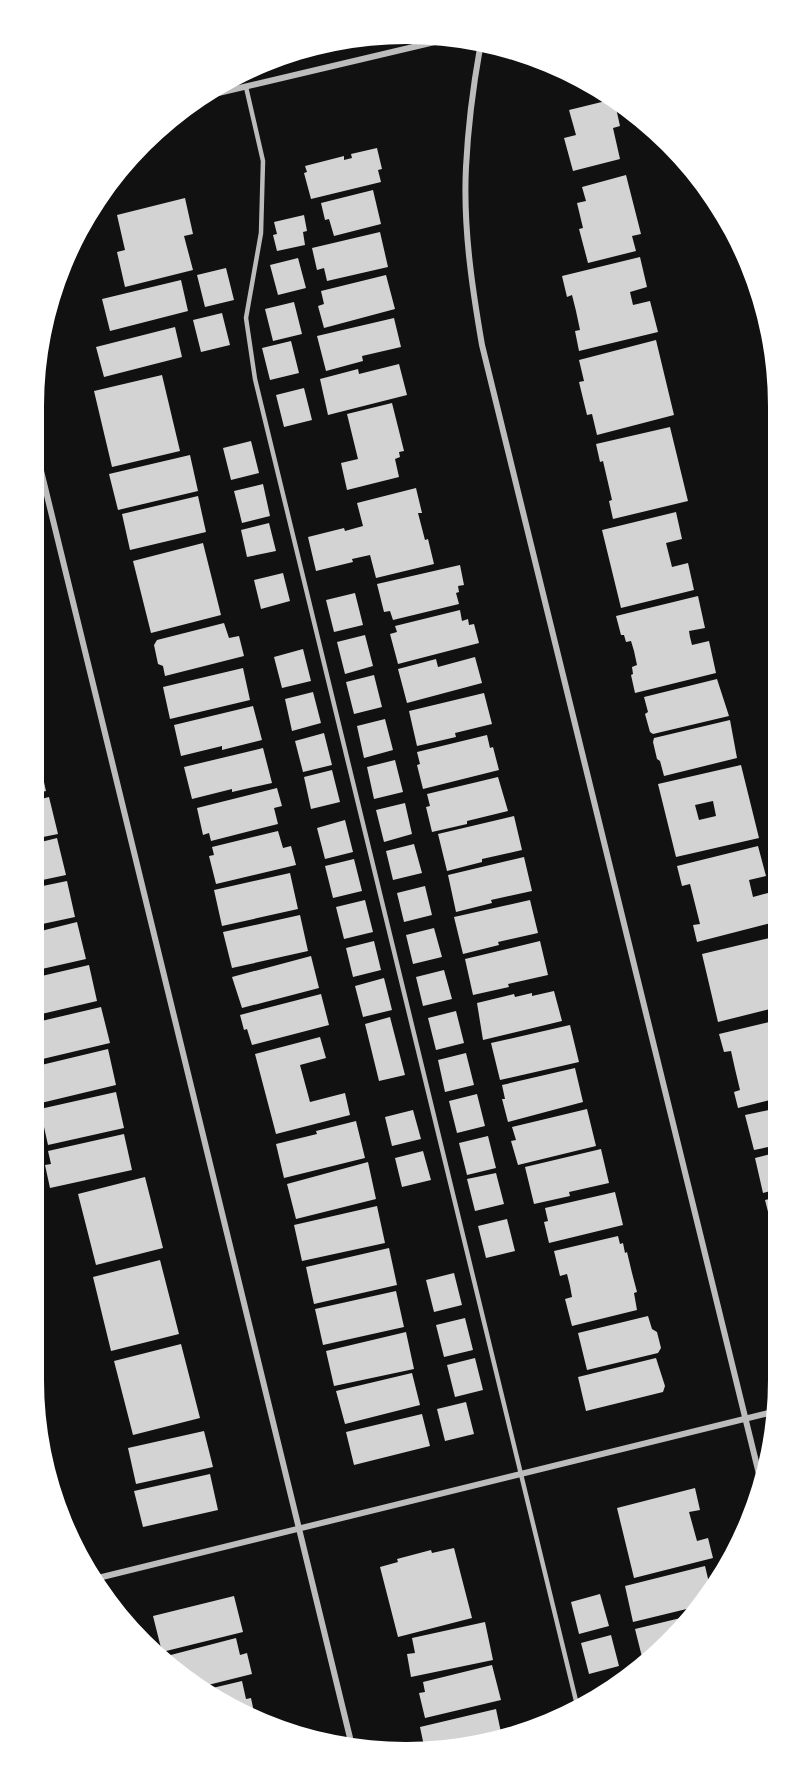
<svg xmlns="http://www.w3.org/2000/svg" width="812" height="1786" font-family="'Work Sans',sans-serif">
<style>
.building{fill:#d3d3d3;fill-rule:evenodd}
.lines{fill:none;stroke-linecap:round;stroke-linejoin:round}
.service{stroke:#bcbcbc;stroke-width:4.5}
.minor{stroke:#bcbcbc;stroke-width:6}
</style>
<rect width="100%" height="100%" fill="#111"/>
<path class="building" d="M614,99L620,126L613,128L620,159L573,171L564,138L576,135L569,110Z
M377,148L382,169L378,170L381,182L311,199L304,173L307,172L305,166L344,156V160L352,158L351,154Z
M626,175L641,234L632,236L636,251L588,263L579,229L583,228L577,203L586,201L582,187Z
M373,190L381,224L334,236L329,219L325,220L321,203Z
M185,198L193,234L184,236L193,270L125,287L117,252L125,250L117,215Z
M304,215L307,231L303,232L305,245L277,251L273,235L277,234L274,222Z
M380,232L388,267L327,281L324,268L317,270L312,248Z
M640,257L647,287L630,292L633,305L650,301L658,332L579,351L575,331L580,330L576,311L572,295L567,297L562,276Z
M298,258L306,288L278,295L270,265Z
M226,268L234,300L205,307L197,275Z
M386,275L395,309L324,328L318,306L324,304L321,291Z
M181,280L188,311L110,331L102,299Z
M294,302L302,334L273,341L265,309Z
M222,313L230,345L201,352L193,320Z
M394,318L401,347L362,356L363,361L326,371L317,336Z
M175,327L182,357L104,377L96,347Z
M656,340L674,415L597,435L592,414L587,415L579,382L584,381L579,360Z
M291,341L299,373L270,380L262,348Z
M399,364L407,395L328,415L320,379L358,369L359,374Z
M162,375L180,451L112,467L94,391Z
M304,388L312,420L284,427L276,395Z
M392,403L404,451L399,452L400,457L395,459L399,477L347,490L341,463L358,459L347,414Z
M670,427L688,501L613,519L609,501L612,500L603,461L600,462L596,444Z
M251,441L259,473L231,480L223,448Z
M190,455L198,491L118,510L109,474Z
M263,484L270,516L242,523L234,491Z
M416,488L422,513H418L425,540L428,539L434,564L376,578L370,555L352,559L353,562L316,571L308,537L344,528L345,531L363,526L357,503Z
M198,496L206,532L130,550L122,514Z
M676,512L682,539L666,543L672,567L688,563L694,590L621,608L602,530Z
M269,523L276,551L247,557L241,530Z
M203,543L221,615L151,633L133,561Z
M460,565L464,585L458,586L459,592L456,593L459,604L393,620L390,611L384,612L377,584Z
M283,573L290,601L261,609L254,580Z
M355,593L363,625L334,632L326,600Z
M698,596L705,628L689,631L690,637L692,645L709,641L716,673L635,693L631,675L633,674L632,667L637,665L634,651L631,641L626,642L624,635H621L616,616Z
M460,610L462,621L468,619L469,625L474,624L479,643L398,664L390,634L397,632L395,626Z
M224,623L229,638L239,636L244,656L165,676L163,666L158,664L154,645L157,640Z
M365,635L373,666L345,674L337,642Z
M303,649L311,681L282,688L274,657Z
M475,657L482,683L407,703L398,669L436,659L438,667Z
M243,668L250,700L170,719L163,687Z
M374,675L382,707L354,714L346,682Z
M717,679L729,716L653,734L650,732L645,714L648,712L644,697Z
M313,692L321,723L292,731L285,699Z
M484,693L492,724L455,733L456,737L417,746L409,711Z
M253,706L262,740L222,750V746L181,756L174,725Z
M385,719L393,750L364,758L357,726Z
M730,720L737,758L664,776L660,761L657,759L653,742L654,738Z
M324,733L332,765L303,772L295,741Z
M487,735L490,748L493,747L499,770L423,789L417,765L420,764L417,752Z
M263,748L272,783L232,792V789L192,799L184,767Z
M38,755L46,791L33,794V756Z
M395,760L403,792L374,799L367,767Z
M741,765L759,838L676,857L658,784ZM713,801L716,816L699,820L695,805Z
M332,770L340,802L311,809L304,777Z
M498,777L508,811L467,821V824L432,832L426,807L430,806L427,794Z
M277,788L282,806L274,808L278,824L211,841L209,833L203,835L197,808Z
M49,797L58,834L33,839V801Z
M405,803L412,834L384,842L376,810Z
M514,816L522,850L482,859V862L447,871L438,834Z
M345,820L353,852L325,859L317,828Z
M278,831L283,848L291,846L296,865L216,884L209,856L214,855L212,847Z
M57,838L66,875L33,882V844Z
M414,844L422,873L393,880L386,851Z
M758,846L766,876L749,880L753,897L768,893L775,922L697,942L693,925L700,924L690,884L682,886L677,866Z
M524,857L532,891L491,900L492,903L456,912L448,875Z
M354,859L362,891L333,898L325,866Z
M290,873L298,909L222,926L214,890Z
M67,881L75,917L33,926V888Z
M425,886L432,915L404,922L397,893Z
M365,900L373,932L344,939L336,907Z
M530,900L538,933L498,942L499,945L463,954L454,917Z
M300,915L308,951L232,968L223,932Z
M77,922L86,959L33,971V933Z
M434,928L442,957L413,964L406,935Z
M778,936V1007L718,1022L702,954Z
M374,941L381,970L353,977L346,948Z
M540,941L548,975L508,984L509,987L473,995L465,959Z
M311,956L319,988L242,1008L232,977Z
M89,965L97,1001L33,1016V978Z
M444,970L452,999L423,1006L416,977Z
M384,978L392,1010L363,1017L355,986Z
M554,991L562,1021L483,1040L477,1003L514,994L515,997L532,993V996Z
M321,994L329,1025L252,1045L247,1029L244,1030L240,1015Z
M101,1007L110,1043L34,1061L33,1023Z
M456,1011L464,1043L436,1050L428,1018Z
M390,1017L405,1075L379,1081L365,1024Z
M778,1020V1098L738,1108L734,1092L740,1090L735,1069L731,1051L724,1052L719,1034Z
M570,1025L579,1062L500,1080L491,1043Z
M320,1037L326,1058L300,1065L310,1102L345,1093L350,1115L276,1134L255,1054Z
M108,1049L116,1085L41,1103L33,1067Z
M466,1053L474,1085L445,1092L438,1060Z
M575,1068L583,1102L508,1122L502,1099H505L502,1085Z
M116,1092L124,1128L48,1145L40,1109Z
M477,1094L485,1126L457,1133L449,1101Z
M778,1108V1145L754,1150L745,1115Z
M587,1109L596,1146L518,1165L511,1141L516,1140L512,1127Z
M413,1110L421,1139L392,1146L385,1117Z
M356,1121L365,1158L284,1178L276,1144L317,1134L316,1131Z
M124,1134L132,1170L50,1188L45,1165L51,1164L48,1151Z
M488,1136L496,1168L467,1175L459,1143Z
M601,1149L609,1183L569,1192L570,1196L534,1204L525,1167Z
M423,1151L431,1180L402,1187L395,1158Z
M778,1152V1189L763,1193L755,1158Z
M368,1162L376,1199L296,1219L287,1184Z
M496,1173L504,1204L475,1211L467,1179Z
M145,1177L163,1248L96,1265L78,1194Z
M615,1192L623,1225L549,1243L544,1222L548,1221L545,1208Z
M778,1197L779,1251H778L765,1200Z
M377,1206L385,1243L302,1261L294,1225Z
M507,1219L515,1251L486,1258L478,1226Z
M618,1236L620,1244L623,1243L625,1253L627,1252L632,1273L637,1292L634,1293L637,1310L572,1326L565,1299L572,1297L570,1286L567,1274L560,1276L554,1251Z
M389,1248L397,1285L314,1304L306,1267Z
M160,1260L179,1334L111,1351L93,1277Z
M454,1273L462,1305L434,1312L426,1280Z
M396,1291L404,1327L323,1345L315,1309Z
M648,1316L652,1329L657,1332L661,1348L658,1353L587,1370L578,1333Z
M465,1318L473,1350L444,1357L436,1325Z
M406,1332L414,1369L334,1386L326,1351Z
M181,1344L200,1418L133,1435L114,1361Z
M475,1358L483,1390L455,1397L447,1365Z
M656,1358L665,1386L663,1392L586,1411L578,1377Z
M412,1373L420,1405L345,1424L336,1391Z
M466,1402L474,1434L445,1441L437,1409Z
M422,1414L430,1446L354,1465L346,1432Z
M204,1431L213,1467L136,1484L128,1448Z
M210,1474L218,1510L143,1527L134,1491Z
M695,1488L700,1510L689,1512L697,1541L708,1538L713,1558L634,1578L617,1508Z
M454,1548L472,1618L398,1637L380,1567L398,1562L397,1559L431,1550L432,1553Z
M705,1566L710,1587L699,1606L633,1622L625,1586Z
M600,1594L609,1626L579,1634L571,1602Z
M234,1596L243,1632L162,1652L153,1616Z
M693,1615L686,1626L643,1661L635,1629Z
M485,1622L493,1660L411,1677L407,1654L415,1653L412,1638Z
M611,1635L619,1666L589,1674L581,1643Z
M236,1638L240,1655L247,1653L252,1674L200,1687L163,1657Z
M492,1665L501,1700L425,1718L419,1693L425,1692L423,1682Z
M242,1681L246,1699L251,1698L255,1717L220,1703L204,1690Z
M496,1709L502,1737L478,1746H424L420,1727Z"/>
<g class="lines">
<path class="service" d="M246,87L263,161L261,233L246,318L255,379L578,1709
M45,1452L60,1512"/>
<path class="minor" d="M480,48C473,87 468,127 466,167C463,227 472,287 482,345L760,1478
M214,94L443,40
M33,438L352,1746
M98,1578L773,1412"/>
</g>
<path d="M0 0H812V1786H0ZM406 44H406A362 362 0 0 1 768 406V1380A362 362 0 0 1 406 1742H406A362 362 0 0 1 44 1380V406A362 362 0 0 1 406 44Z" fill="#fff" fill-rule="evenodd"/>
</svg>
